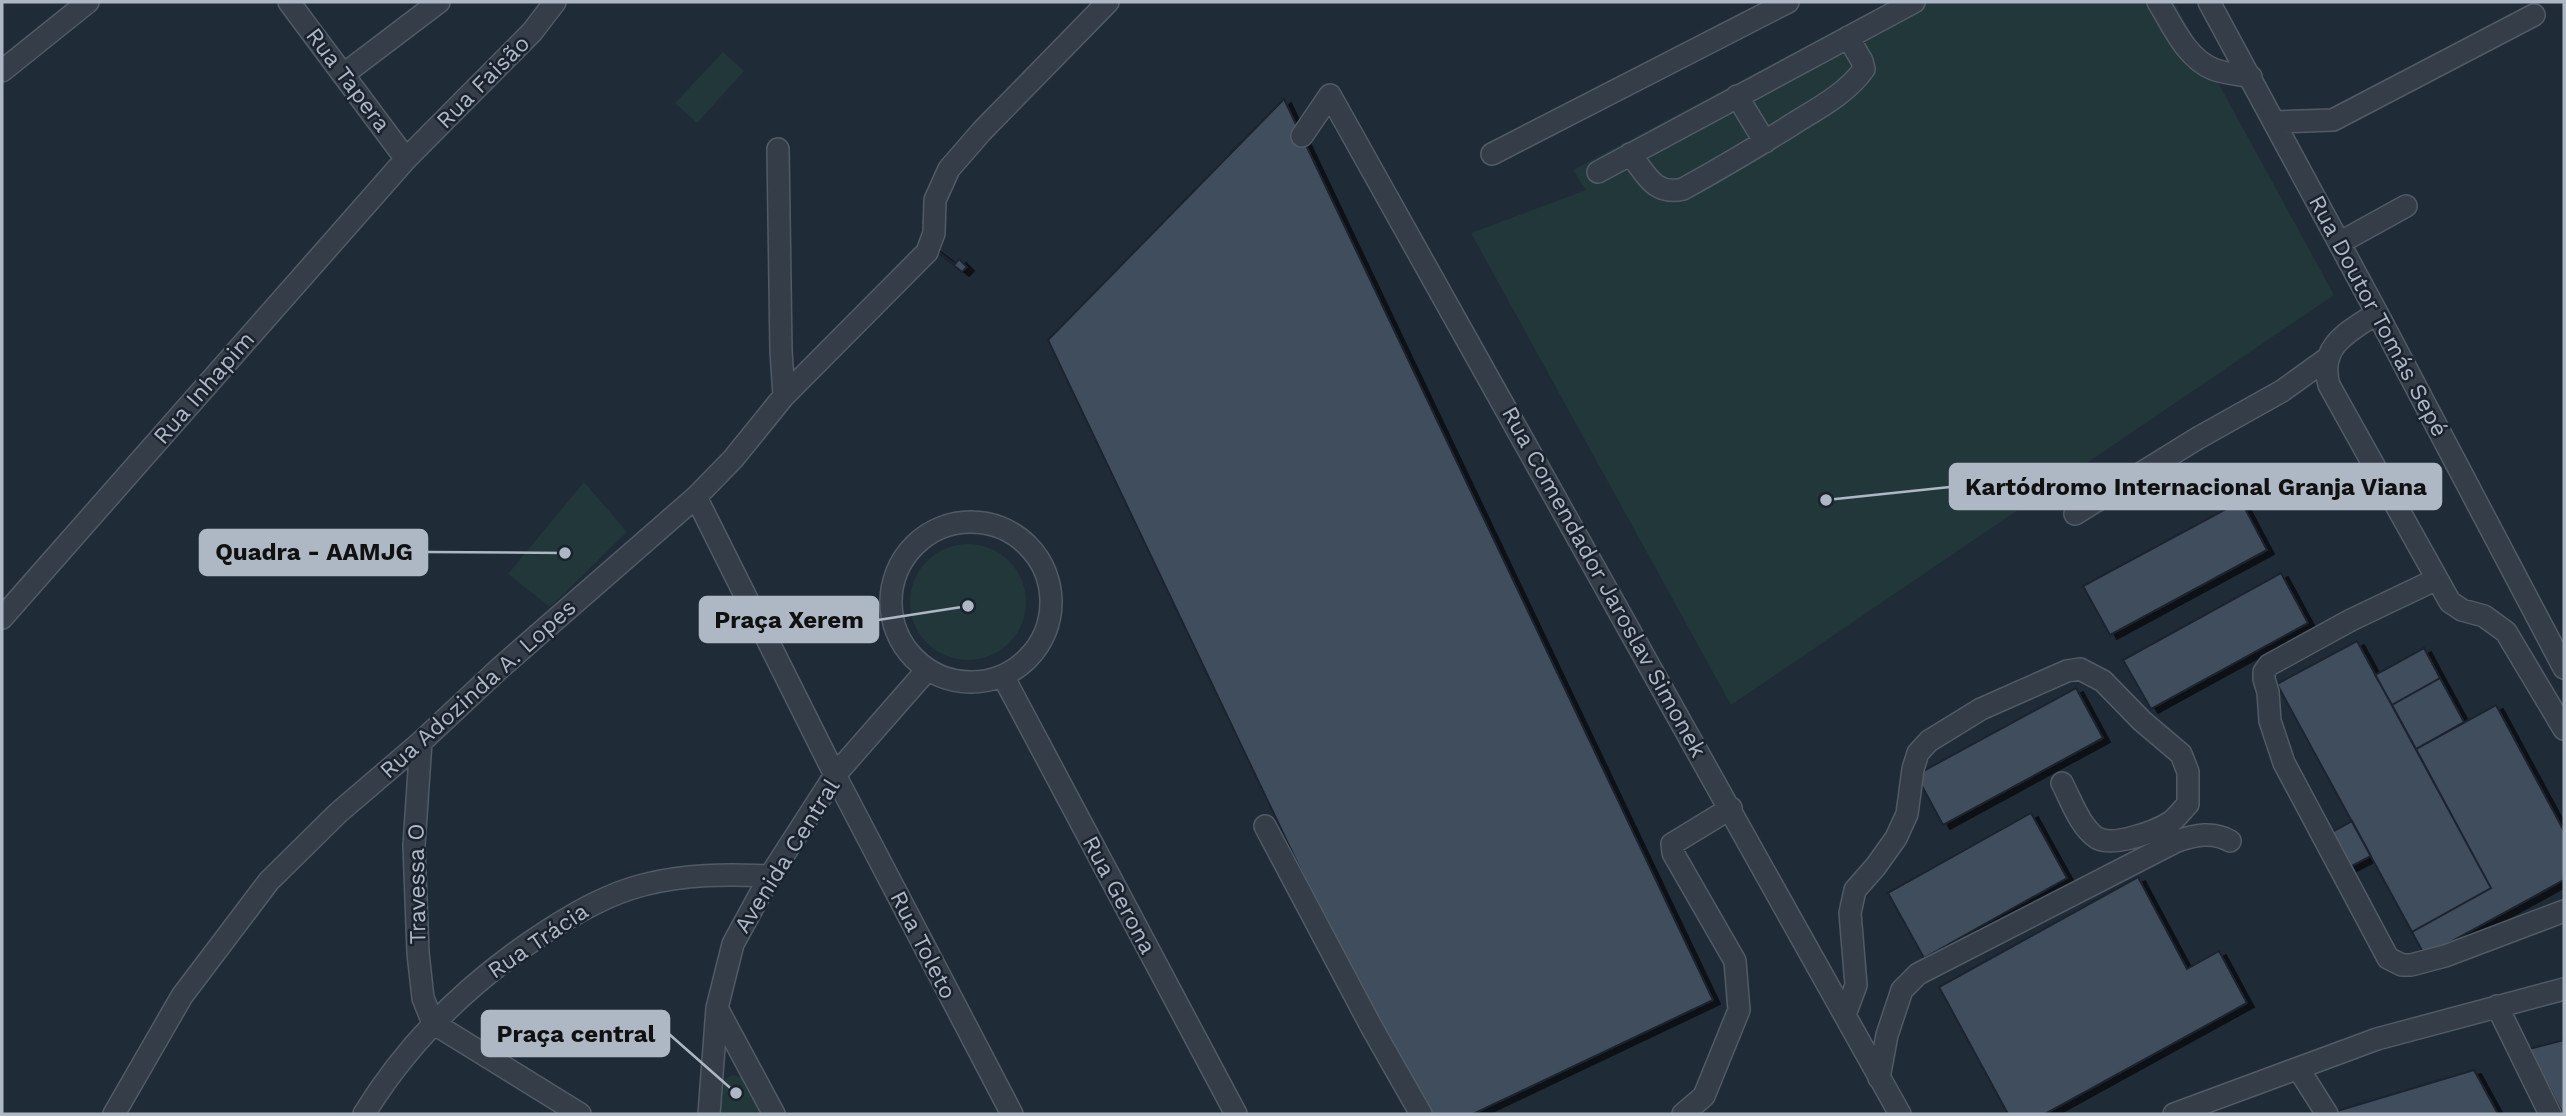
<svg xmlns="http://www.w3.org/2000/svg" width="2566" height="1116" font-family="'Work Sans',sans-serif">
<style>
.green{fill:#223739}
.building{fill:#414e5d;stroke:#1b242f;stroke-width:2;filter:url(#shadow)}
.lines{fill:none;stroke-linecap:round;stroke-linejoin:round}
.minor-casing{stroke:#515b66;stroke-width:24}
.minor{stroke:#343d48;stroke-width:21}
.labels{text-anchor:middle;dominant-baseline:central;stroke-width:5;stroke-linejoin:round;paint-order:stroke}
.street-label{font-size:23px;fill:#aeb8c5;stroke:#19222d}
.leader{fill:none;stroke:#aeb8c5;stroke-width:2.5}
.callout-dot{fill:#aeb8c5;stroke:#19222d;stroke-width:2.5}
.callout{fill:#aeb8c5;stroke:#aeb8c5;stroke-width:2.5}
.callout-label{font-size:24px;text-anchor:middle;font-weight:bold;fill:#111}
</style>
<defs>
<filter id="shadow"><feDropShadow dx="7" dy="4" stdDeviation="0" flood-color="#0009"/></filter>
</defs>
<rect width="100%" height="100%" fill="#202b38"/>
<path class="green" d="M1889,2H2174L2334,295L1731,705L1471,233L1586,190L1573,170Z
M723,52L744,71L697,123L675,103Z
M584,482L627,532L550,607L508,574Z
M910 602a58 58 0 1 1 116 0a58 58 0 1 1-116 0Z
M734,1075L744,1078L766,1114H719C720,1098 715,1079 734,1075Z"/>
<path class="building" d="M1284,99L1713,1000L1473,1114H1417L1048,340Z
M924,241L955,264L959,259L967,267L962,272Z
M2241,501L2267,550L2110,635L2083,586Z
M2281,573L2308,623L2151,709L2123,660Z
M2357,641L2491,888L2412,932L2277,684Z
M2424,648L2440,678L2392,705L2375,675Z
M2440,678L2464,722L2416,749L2392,705Z
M2076,688L2103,738L1943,825L1916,775Z
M2496,705L2564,831V880L2425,956L2412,932L2491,888L2416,749Z
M2031,813L2067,878L1924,958L1888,893Z
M2352,821L2371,856L2350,867L2330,833Z
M2138,877L2187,969L2219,951L2247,1003L2045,1114H2008L1939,987Z
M2564,1040V1114H2563L2529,1049Z
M2474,1070L2498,1114H2339L2337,1111Z"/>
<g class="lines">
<defs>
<path id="minor" d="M289,2L406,159
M2158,2C2173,26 2186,58 2213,69C2225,74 2239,74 2251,77
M2209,2L2377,313L2564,668
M2,71L88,2
M344,74L439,2
M1737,96L1765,142
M2275,122L2333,120L2534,15
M1302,136L1330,95L1900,1114
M778,149L781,351L784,396
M1492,154L1788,2
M1630,154C1646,173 1653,196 1683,189C1721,168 1758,146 1796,122C1819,108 1848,92 1864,69L1862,61L1848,37
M1598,172L1914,2
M2339,243L2406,206
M2377,313C2348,332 2318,346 2329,385L2450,602L2462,610L2484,616L2506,632L2564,729
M696,497L835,775L1012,1114
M2075,514L2198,438L2282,391L2325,360
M891 602a80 80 0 1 1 160 0a80 80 0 1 1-160 0Z
M2437,579L2351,620L2269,665L2264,672V679L2268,692L2270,721L2284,763L2388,958L2402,965H2411L2445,956L2564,911
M2,618L406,159L532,32L555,2
M1003,676L1236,1114
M421,742L414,845L418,953L423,998L433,1023L580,1114
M1265,826L1371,1026L1421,1114
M2497,1006L2550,1114
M717,1008L774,1114
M1845,1015L1856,985L1850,913L1855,890L1876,866L1896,838L1907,814L1913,769L1918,753L1929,741L1981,709L2067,671L2080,669L2103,681L2142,721L2181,754L2188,772V804C2182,810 2176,819 2169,823C2154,832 2113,847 2097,838C2080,827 2071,800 2062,783
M2298,1068L2327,1114
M1879,1078L1887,1035L1902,990L1918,974L2177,841C2195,835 2213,831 2230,841
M114,1114L182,996L269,881L338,813L421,742L500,668L696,497L733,459L784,396L927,252L934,233L935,200L949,169L982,131L1108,2
M364,1114C410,1039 473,979 547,931C577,912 608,894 643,885C685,874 726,874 770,876
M709,1114L717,1008L733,944L770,876L835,775L927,670
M1683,1114L1704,1096L1739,1010L1735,961L1673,853L1672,844L1731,808
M2174,1114L2377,1039L2564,989"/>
</defs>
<use href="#minor" class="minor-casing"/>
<use href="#minor" class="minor"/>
</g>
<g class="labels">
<g class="street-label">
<text transform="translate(348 80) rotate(53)">Rua Tapera</text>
<text transform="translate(483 82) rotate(-45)">Rua Faisão</text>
<text transform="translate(2378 316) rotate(62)">Rua Doutor Tomás Sepé</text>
<text transform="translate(204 388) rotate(-49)">Rua Inhapim</text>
<text transform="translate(1604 582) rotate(61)">Rua Comendador Jaroslav Simonek</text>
<text transform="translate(478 689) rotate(-42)">Rua Adozinda A. Lopes</text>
<text transform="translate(787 856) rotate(-58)">Avenida Central</text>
<text transform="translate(417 884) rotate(-91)">Travessa O</text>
<text transform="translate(1119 895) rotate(62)">Rua Gerona</text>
<text transform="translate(538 941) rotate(-34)">Rua Trácia</text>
<text transform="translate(923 945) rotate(63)">Rua Toleto</text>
</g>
</g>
<path class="leader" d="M1826 500L1950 487M565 553L427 552M968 606L878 620M736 1093L669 1034"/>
<g class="callout-dot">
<circle cx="1826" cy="500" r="7"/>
<circle cx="565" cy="553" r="7"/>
<circle cx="968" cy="606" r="7"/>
<circle cx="736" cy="1093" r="7"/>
</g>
<g class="callout">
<rect x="1950" y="464" width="491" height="45" rx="7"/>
<rect x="200" y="530" width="227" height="45" rx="7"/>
<rect x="700" y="597" width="178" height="45" rx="7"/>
<rect x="482" y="1011" width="187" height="45" rx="7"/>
</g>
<g class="callout-label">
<text x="2196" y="495">Kartódromo Internacional Granja Viana</text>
<text x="314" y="560">Quadra - AAMJG</text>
<text x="789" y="628">Praça Xerem</text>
<text x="576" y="1042">Praça central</text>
</g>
<rect width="2566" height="1116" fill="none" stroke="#aeb8c5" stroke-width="7"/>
</svg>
